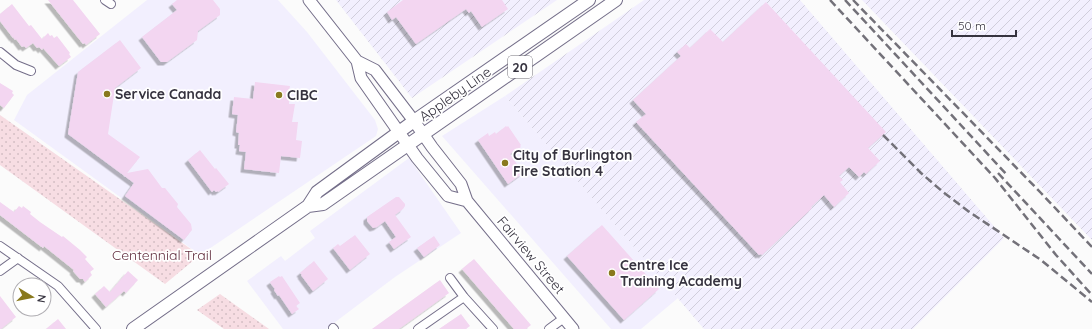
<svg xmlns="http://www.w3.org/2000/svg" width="1092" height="329" font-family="Quicksand,sans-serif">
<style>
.built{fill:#f2effe}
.industrial{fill:url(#industrial-furrows)}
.park{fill:url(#park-dots)}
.building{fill:#f3d6f1;filter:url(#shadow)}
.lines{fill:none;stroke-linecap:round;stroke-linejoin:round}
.street-casing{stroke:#746e89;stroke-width:10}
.secondary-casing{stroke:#746e89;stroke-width:13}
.primary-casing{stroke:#746e89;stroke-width:14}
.street{stroke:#fff;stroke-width:8}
.secondary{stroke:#fff;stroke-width:11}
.primary{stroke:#fff;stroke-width:12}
.rail{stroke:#737179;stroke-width:2.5;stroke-dasharray:8 4;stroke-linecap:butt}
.poi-dot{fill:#89791d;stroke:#fff;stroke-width:1.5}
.labels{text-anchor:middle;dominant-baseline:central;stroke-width:3.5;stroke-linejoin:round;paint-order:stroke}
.shield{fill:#fff;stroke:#727079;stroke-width:1}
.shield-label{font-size:13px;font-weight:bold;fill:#36333f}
.poi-label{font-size:14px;font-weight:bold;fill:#36333f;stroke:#fff;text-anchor:start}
.street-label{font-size:14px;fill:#36333f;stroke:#fff}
.park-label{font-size:14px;fill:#622e3f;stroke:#fff}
</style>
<defs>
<pattern id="industrial-furrows" width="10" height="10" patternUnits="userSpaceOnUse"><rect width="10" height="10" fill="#f2effe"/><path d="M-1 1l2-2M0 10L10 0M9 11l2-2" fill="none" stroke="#d0cddb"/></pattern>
<pattern id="park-dots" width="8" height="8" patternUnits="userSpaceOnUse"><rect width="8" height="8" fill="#f7dde3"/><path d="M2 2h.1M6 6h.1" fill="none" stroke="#d4bec4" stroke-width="1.8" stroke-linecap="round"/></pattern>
<filter id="shadow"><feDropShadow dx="-3.5" dy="3.5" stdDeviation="0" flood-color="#0004"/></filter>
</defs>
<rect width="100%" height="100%" fill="#fbfbfb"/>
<path class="built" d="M147,0H278L307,32L375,120L378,129L376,136L200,255L14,120L27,95Z
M505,96L678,298L641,329H611L442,136Z
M409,158L461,233L395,277L326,329H283L247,281L281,256L285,261L315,238L310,231Z"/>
<path class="industrial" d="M336,0H557L412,98Z
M644,0H800L1004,238L913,329H704L505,96Z
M862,0H1092V240Z"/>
<path class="park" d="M0,115L188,247L200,255L165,284L0,165Z
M220,294L269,329H224L197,310Z"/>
<path class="building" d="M48,0H73L100,34L86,45L85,43L83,44Z
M177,0H213L220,9V15L198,31L197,40L167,62H161L142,37L177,10L172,4Z
M403,0H502L508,9L482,27L471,11L469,13L466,9L416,44L396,17L392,20L387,12Z
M766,2L886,132L868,148L880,161L866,174L864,172L859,177L849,167L839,176L843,180L840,182L849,193L834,207L824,195L811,207L812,208L808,212L762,255L761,254L759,255L636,122L646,114L633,100L681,56L677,52L686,44L690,48L710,29L723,42Z
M12,4L29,26L31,25L42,39L48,33L50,36L52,35L54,38L57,36L70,53L69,54L71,57L59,66L43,48L42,50L39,47L37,48L33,43L26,48L24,46L22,47L16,39L15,40L13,37V38L0,21V14Z
M120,40L141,68L115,88L108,134L140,157L127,173L148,169L162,188H165L178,204L177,207L191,224L192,230L184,240L125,196L134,183L68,134L78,72Z
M255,82L290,86L289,91H290L289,104H295L292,122H298L296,140L302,141L300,158L281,156L279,173L244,169L246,152L239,151L240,145H238L239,133L236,132L238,115L232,114L234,97L253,99Z
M0,83L13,91L12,93L14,95L4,108L0,105Z
M506,126L507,127L508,126L521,145L520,146L521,147L510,154L523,173L508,184L478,140L488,133L489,136L495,132L496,134Z
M200,150L215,169L216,168L229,184L218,192V191L216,192L214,190L212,192L188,160Z
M396,197H399L405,204V206L403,209L395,215L411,237L394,249L389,242L396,237L385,221L377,227L373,228L367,221V217Z
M0,202L14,212L19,206L22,208L23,206L31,212L30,214L40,222L62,237L63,236L80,250L87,257L85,259L94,269L90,272L92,275L85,282L83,279H80L73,271L74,270L44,246L43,248L0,215Z
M602,225L659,289L624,320L567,256Z
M355,235L370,254L350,270L333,248L338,244L340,246Z
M434,236L440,245L424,257L417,248Z
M474,259L531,325L526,329H514L462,269Z
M314,261L328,279L313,291L301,275H302L300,273Z
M128,271L138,280L126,293L124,291L106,307L95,294L104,286L110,292Z
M279,276L280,277L282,276L300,303L296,306L299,309L292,314L279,295L278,296L274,290L275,289L271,284L270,282Z
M440,280L449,293L413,319L399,329H372Z
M0,296L16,317L1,329H0Z
M461,314L470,326L466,329H439Z
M58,319L66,329H46Z"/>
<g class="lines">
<defs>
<path id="street" d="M105,0L111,4
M0,52L16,65L31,71
M0,246L58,286L96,329
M0,271L18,258
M450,278L464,297L493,329
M333,328L334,329
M418,329L464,297
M549,329L564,318"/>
<path id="secondary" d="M309,0L357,61L375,70L414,121L432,147L461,184L467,201L573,329
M357,61L361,78L417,158L448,196L467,201"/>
<path id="primary" d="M308,206L323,204L616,0
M133,329L308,206L317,192L414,121L589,0"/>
</defs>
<use href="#street" class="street-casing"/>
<use href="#secondary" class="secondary-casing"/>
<use href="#primary" class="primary-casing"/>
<use href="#street" class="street"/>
<use href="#secondary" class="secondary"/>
<use href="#primary" class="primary"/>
<path class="rail" d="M830,0L995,178L1056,255L1092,295
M845,0L1008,176
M853,0L1041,193L1092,247
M883,135L921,173L943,192L968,211L1041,260L1092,302
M998,173L1092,274"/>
</g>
<g class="poi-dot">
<circle cx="107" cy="94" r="4"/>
<circle cx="279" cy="95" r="4"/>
<circle cx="505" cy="163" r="4"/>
<circle cx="612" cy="273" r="4"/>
</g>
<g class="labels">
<rect class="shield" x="508" y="56" width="24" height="22" rx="3"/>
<g class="shield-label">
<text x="520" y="67">20</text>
</g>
<g class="poi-label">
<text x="115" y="94">Service Canada</text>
<text x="287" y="95">CIBC</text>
<text x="513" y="155">City of Burlington<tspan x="513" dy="16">Fire Station 4</tspan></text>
<text x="620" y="265">Centre Ice<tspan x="620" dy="16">Training Academy</tspan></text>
</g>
<g class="street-label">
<text transform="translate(455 94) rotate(-35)">Appleby Line</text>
<text transform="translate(531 255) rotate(50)">Fairview Street</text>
</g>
<g class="park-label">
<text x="162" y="255">Centennial Trail</text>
</g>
</g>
<g transform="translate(32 297) rotate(100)"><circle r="19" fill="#ffffff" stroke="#afadb2"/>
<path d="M0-3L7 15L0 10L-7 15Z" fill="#89791d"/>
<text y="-6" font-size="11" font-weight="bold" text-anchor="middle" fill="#36333f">N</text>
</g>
<path d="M952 30v6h64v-6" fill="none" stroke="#36333f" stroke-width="2"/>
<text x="958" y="30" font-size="12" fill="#36333f" stroke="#ffffff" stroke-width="3" paint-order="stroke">50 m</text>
</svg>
